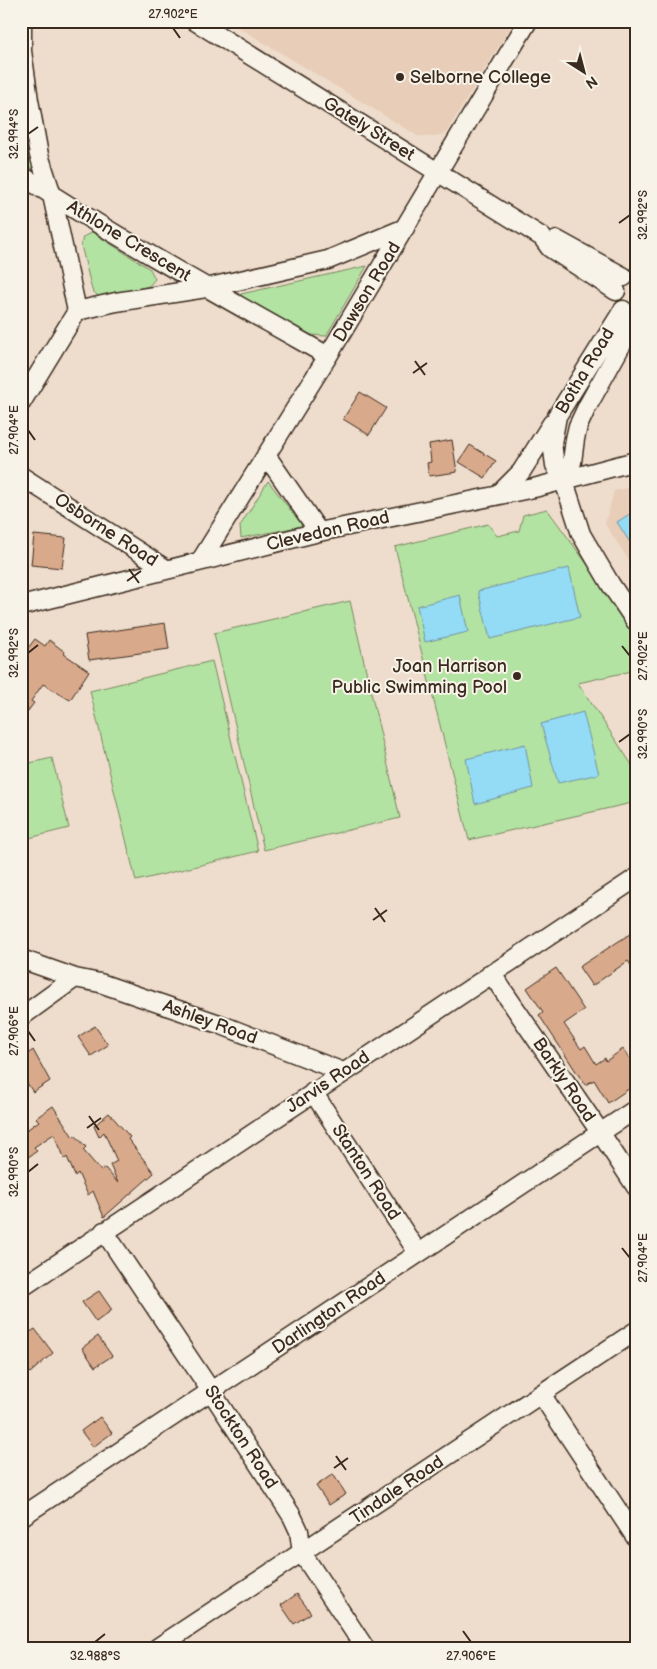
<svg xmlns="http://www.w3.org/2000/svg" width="657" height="1669" font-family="'Balsamiq Sans',sans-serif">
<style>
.built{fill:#e8cdb8}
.green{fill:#b3e3a2;stroke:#778660}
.water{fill:#94dbf6;stroke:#7094a0}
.building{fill:#d9a98b;stroke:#3b2a1e}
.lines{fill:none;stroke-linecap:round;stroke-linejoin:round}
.minor-casing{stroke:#3b2a1e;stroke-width:21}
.minor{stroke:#f7f3e8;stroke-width:18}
.ticks{fill:none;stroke:#3b2a1e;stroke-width:2}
.poi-dot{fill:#3b2a1e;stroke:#f7f3e8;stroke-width:2}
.labels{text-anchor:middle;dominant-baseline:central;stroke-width:4;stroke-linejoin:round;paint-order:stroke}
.poi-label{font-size:18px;fill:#3b2a1e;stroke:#f7f3e8;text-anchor:start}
.street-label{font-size:18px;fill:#3b2a1e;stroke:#f7f3e8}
.neatline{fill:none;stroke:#3b2a1e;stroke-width:2}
.ticks-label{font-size:12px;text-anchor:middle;fill:#3b2a1e}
</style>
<rect width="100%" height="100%" fill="#edc"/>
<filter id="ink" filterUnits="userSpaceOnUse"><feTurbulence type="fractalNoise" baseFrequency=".02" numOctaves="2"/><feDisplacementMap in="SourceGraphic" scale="10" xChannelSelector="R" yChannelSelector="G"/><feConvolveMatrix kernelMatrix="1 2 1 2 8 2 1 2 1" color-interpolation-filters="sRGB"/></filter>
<g filter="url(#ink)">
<path class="built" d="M228,21H514L446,133L433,137L418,136Z
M636,486V571L605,524L614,491Z"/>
<path class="green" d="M21,120L37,172L21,161Z
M92,232L150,269L155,279L149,286L105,297H99L92,290L81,245L83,237Z
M367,266L326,336L311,335L240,298L241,294Z
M268,481L303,526L241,538L240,526Z
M547,509L636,631V670L578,683L636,771V802L469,840L395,547L488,524L497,536L519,531L523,515Z
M350,601L400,818L264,850L214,633Z
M212,661L258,851L136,881L90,691Z
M52,758L69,828L21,840V765Z"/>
<path class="water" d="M636,510V552L617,522Z
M569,568L580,617L490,639L478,591Z
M460,595L468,632L425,642L417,606Z
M583,712L599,774L558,783L541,724Z
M525,744L533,788L475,804L466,759Z"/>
<path class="building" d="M360,392L386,408L369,435L343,419Z
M452,440L457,472L429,476L427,463L431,462L429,444Z
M470,445L496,461L485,478L459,462Z
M34,535L66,538L62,568L31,565Z
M165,623L169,649L89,660L85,635Z
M35,639L45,646L49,640L65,652L64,654L89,671L70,700L43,684L31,701L34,703L21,720V643L28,648Z
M636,930V973L628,961L592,986L579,967Z
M556,968L584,1010L564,1024L581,1049L585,1046L596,1064L605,1058L606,1061L623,1049L636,1068V1084L608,1103L594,1080L585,1085L539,1015L543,1012L527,988Z
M95,1026L108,1045L91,1056L78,1037Z
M33,1050L50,1081L33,1092L21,1074V1059Z
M53,1106L73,1137L75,1135L86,1147L83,1150L101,1171L105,1168L118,1183L110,1165L117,1161L104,1132L99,1137L94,1126L109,1113L130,1137L128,1139L154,1173L104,1217L93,1191L88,1195L78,1173L75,1176L67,1157L65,1159L54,1134L34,1147L37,1151L21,1162V1134L39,1121L36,1118Z
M99,1291L112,1310L96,1322L82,1302Z
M35,1329L53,1353L30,1373L21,1361V1338Z
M98,1336L112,1356L95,1367L82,1348Z
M100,1417L112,1433L93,1447L81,1431Z
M333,1474L346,1494L329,1505L316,1486Z
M297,1594L311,1613L294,1624L281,1605Z"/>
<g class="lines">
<defs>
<path id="minor" d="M22,21V51L29,100L39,155L52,195L77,311L116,302L206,288L328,260L405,228
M195,21L542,237L550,248L616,291
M21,175C120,240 225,298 328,356
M557,240L624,277
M623,310L557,416L552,443L555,465L564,481L581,534L611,585L636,622
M21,403L77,311
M266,455L319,532
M21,476L166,569
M564,481L572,462L575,439L578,426L587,407L636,319
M499,494L521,472L552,423
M201,560L328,356L528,21
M21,606L319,532L534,488L636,461
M21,959L75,978
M491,973L600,1132L636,1187
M21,1017L75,978L100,983L219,1024L343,1072
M313,1092L418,1253
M104,1231L211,1391L292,1516L299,1531L302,1553L365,1648
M21,1288L636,878
M541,1394L636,1538
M21,1517L636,1109
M157,1648L636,1331"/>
</defs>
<use href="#minor" class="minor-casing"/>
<use href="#minor" class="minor"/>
</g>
</g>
<path class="ticks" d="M173,28L180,38M28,134L38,127M619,223L630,215M415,361L425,375M413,373L427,363M28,430L35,440M129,569L139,583M127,581L141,571M622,646L630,656M28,653L38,645M619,742L630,734M375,908L385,922M373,920L387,910M28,1031L35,1041M89,1116L99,1130M87,1128L101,1118M28,1172L38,1164M622,1248L630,1258M336,1456L346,1470M334,1468L348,1458M463,1631L471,1642M95,1642L105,1634"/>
<g class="poi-dot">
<circle cx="400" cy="77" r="5"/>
<circle cx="517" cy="676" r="5"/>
</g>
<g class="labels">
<g class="poi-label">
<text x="410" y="77">Selborne College</text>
<text x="507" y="666" text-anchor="end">Joan Harrison<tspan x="507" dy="21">Public Swimming Pool</tspan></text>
</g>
<g class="street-label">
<text transform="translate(369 129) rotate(32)">Gately Street</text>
<text transform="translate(129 241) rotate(31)">Athlone Crescent</text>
<text transform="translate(367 292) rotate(-59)">Dawson Road</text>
<text transform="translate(585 371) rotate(-59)">Botha Road</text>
<text transform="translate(106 530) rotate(33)">Osborne Road</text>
<text transform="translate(328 531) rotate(-13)">Clevedon Road</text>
<text transform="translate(210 1022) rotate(20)">Ashley Road</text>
<text transform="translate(564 1080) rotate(56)">Barkly Road</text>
<text transform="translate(328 1082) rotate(-34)">Jarvis Road</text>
<text transform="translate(366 1172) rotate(57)">Stanton Road</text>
<text transform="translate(329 1313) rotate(-34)">Darlington Road</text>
<text transform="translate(241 1437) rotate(57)">Stockton Road</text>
<text transform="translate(397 1490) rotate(-34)">Tindale Road</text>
</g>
</g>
<rect width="657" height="1669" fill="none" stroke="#f7f3e8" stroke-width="55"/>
<g transform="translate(584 72) rotate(144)" stroke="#f7f3e8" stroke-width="4" paint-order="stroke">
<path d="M0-4L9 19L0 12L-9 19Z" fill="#3b2a1e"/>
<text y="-8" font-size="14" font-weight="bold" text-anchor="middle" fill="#3b2a1e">N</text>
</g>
<rect x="28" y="28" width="602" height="1614" class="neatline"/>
<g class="ticks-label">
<text x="173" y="18">27.902°E</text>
<text transform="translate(14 134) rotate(-90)" y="4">32.994°S</text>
<text transform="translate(643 215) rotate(-90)" y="4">32.992°S</text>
<text transform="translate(14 430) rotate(-90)" y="4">27.904°E</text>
<text transform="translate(14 653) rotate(-90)" y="4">32.992°S</text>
<text transform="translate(643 656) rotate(-90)" y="4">27.902°E</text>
<text transform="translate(643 734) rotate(-90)" y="4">32.990°S</text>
<text transform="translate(14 1031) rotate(-90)" y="4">27.906°E</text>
<text transform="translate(14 1172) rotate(-90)" y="4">32.990°S</text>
<text transform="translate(643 1258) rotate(-90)" y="4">27.904°E</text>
<text x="95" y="1660">32.988°S</text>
<text x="471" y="1660">27.906°E</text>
</g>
</svg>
